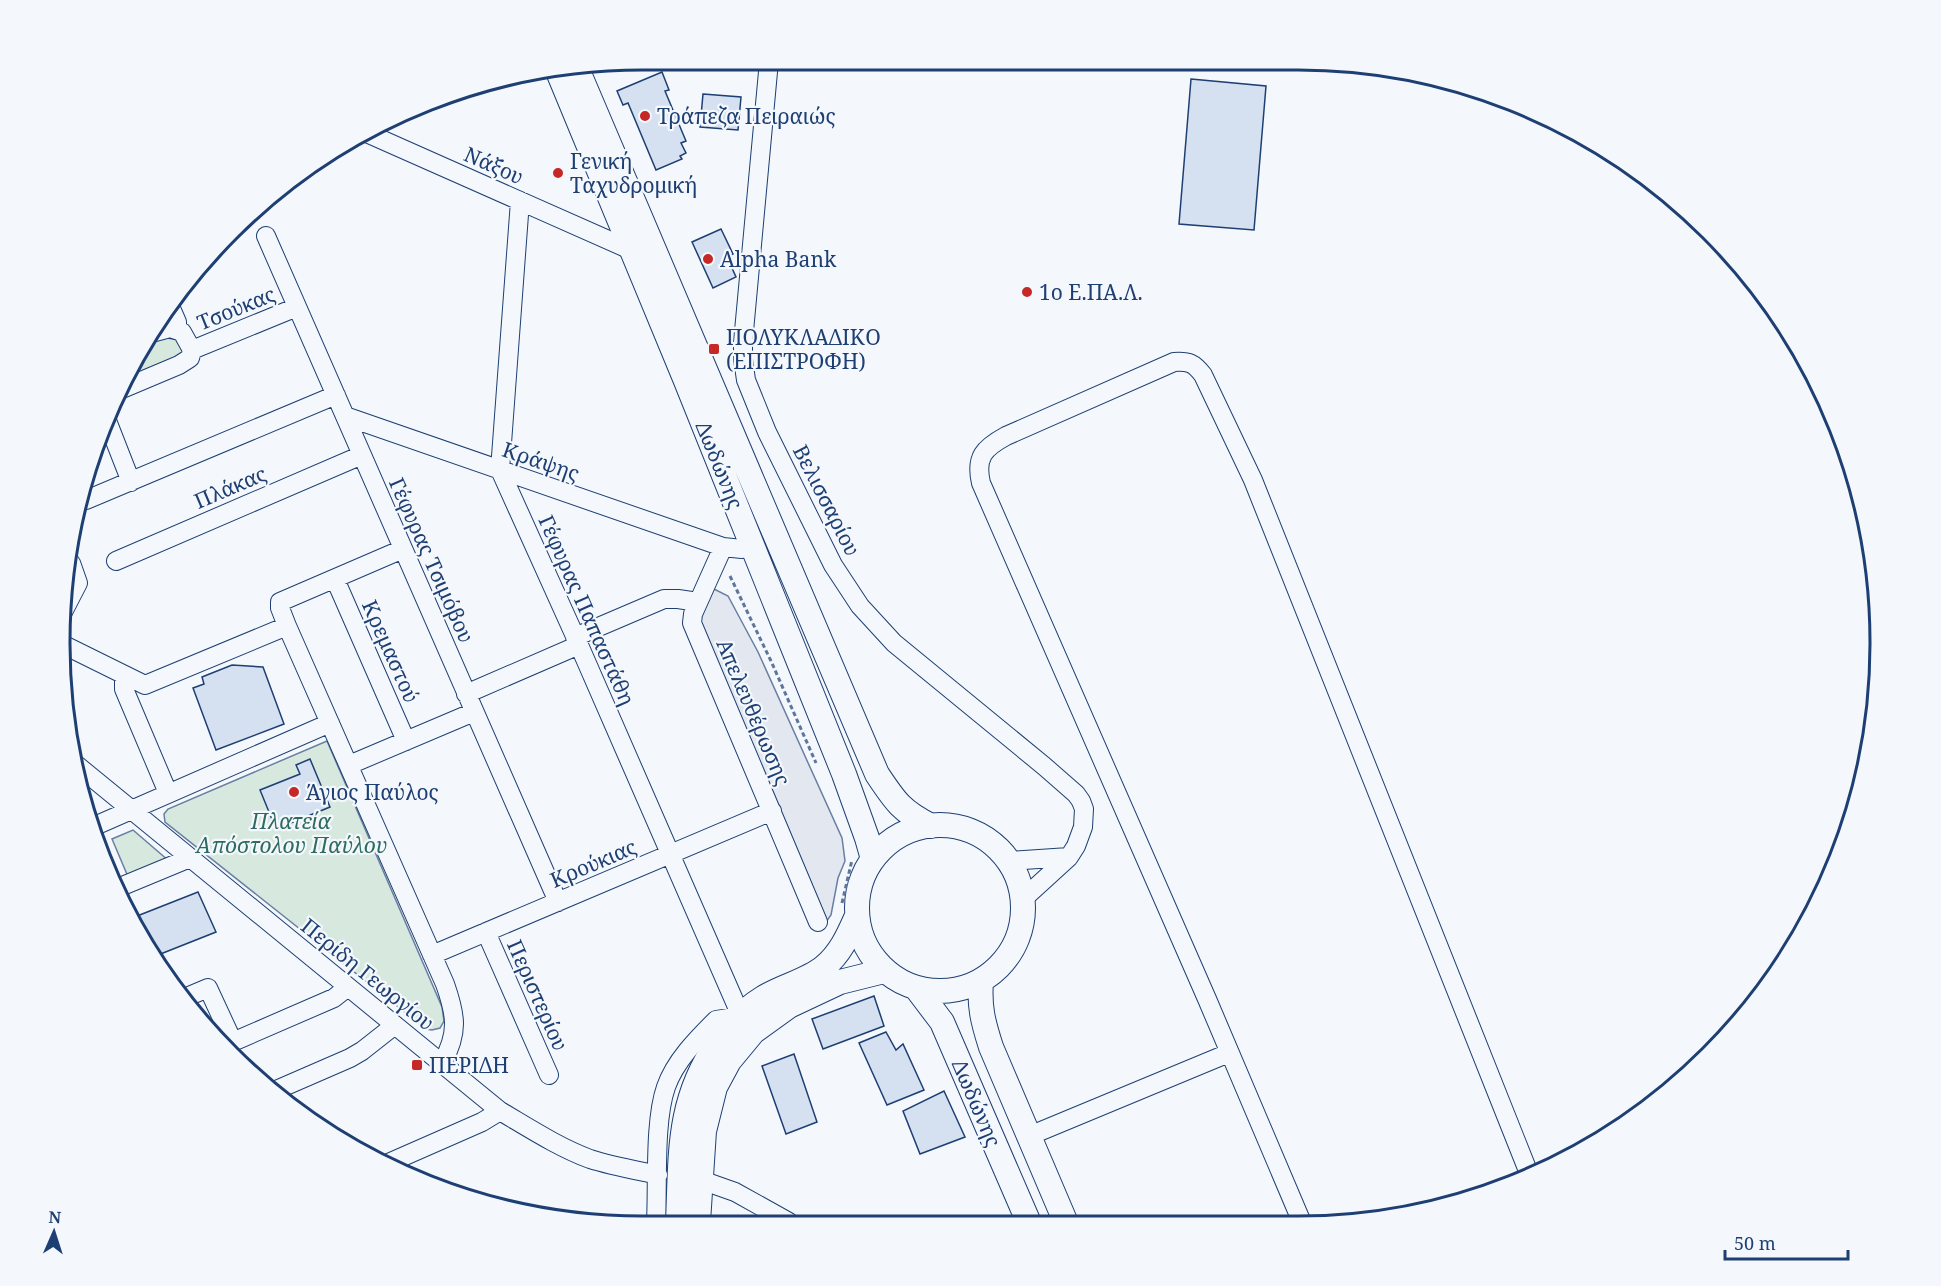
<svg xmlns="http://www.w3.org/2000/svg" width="1941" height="1286" font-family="'Noto Serif',serif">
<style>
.green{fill:#d7e8df;stroke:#687fa3;stroke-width:1.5}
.parking{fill:#e3e8f0;stroke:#687fa3;stroke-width:1.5}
.building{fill:#d5e0f0;stroke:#1d3f73;stroke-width:1.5}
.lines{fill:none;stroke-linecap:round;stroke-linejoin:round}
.minor-casing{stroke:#1d3f73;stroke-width:20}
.major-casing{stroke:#1d3f73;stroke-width:26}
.path{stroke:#5e769c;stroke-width:3;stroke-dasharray:4.5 3;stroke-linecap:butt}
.minor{stroke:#f4f7fb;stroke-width:18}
.major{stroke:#f4f7fb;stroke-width:24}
.poi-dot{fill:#c62828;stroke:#f4f7fb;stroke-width:2}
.labels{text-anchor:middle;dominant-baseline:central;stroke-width:4.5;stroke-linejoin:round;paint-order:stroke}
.poi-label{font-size:21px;fill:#1d3f73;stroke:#f4f7fb;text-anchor:start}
.street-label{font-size:21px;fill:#1d3f73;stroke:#f4f7fb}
.park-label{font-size:21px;font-style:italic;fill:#2c6c60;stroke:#f4f7fb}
.rim{fill:none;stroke:#1d3f73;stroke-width:3}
</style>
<rect width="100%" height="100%" fill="#f4f7fb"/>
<path class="green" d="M162,337L178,340L185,352L125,384L150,340Z
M327,741L442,1007L444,1021L440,1028L432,1030L426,1029L165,822L164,814L168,809Z
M133,830L169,861L129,879L112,839Z"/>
<path class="parking" d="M710,587L728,596L758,652L842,838L845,861L838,878L831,915L826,922L697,618Z"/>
<path class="building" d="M662,72L669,90L665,91L686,141L681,143L686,153L680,156L682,159L656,170L628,103L623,105L617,91Z
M1191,79L1266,86L1254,230L1179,224Z
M703,94L741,97L738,130L700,127Z
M721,229L733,254L727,257L736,277L713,288L692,242Z
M232,665L263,667L284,724L216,750L193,688L204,684L202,677Z
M310,759L330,807L276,829L260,790L300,774L296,765Z
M198,892L216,932L158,955L153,946L149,948L138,935L132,918Z
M874,996L884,1026L823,1049L812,1019Z
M886,1032L896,1050L903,1044L924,1090L887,1105L859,1043Z
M794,1054L817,1122L786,1134L762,1066Z
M944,1091L965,1137L920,1154L903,1111Z
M877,1217L879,1223L862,1222Z"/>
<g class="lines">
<defs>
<path id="minor" d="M769,61L743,342V359L746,380L767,432L833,565L860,606L894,643L1044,766L1076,794L1081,801L1084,809L1083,827L1076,846L1069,857L1023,899
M369,134L633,251
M520,201L500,470L579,645L741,1016L716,1020C697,1039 675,1061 666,1087C654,1121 658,1184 656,1221
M266,236L558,902
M170,306L177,322V329
M192,350L297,307
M122,389L179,365L190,358L192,350L182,332L170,328L155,332
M345,416L723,547
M106,418L131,482
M86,500L336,395
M753,547L742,549L723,547L693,614L692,623L818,922
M116,561L362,455
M335,579L406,741
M62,614L78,583L71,563
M287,626L445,984C456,1015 459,1033 442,1063
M575,637L664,599H678L698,602
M64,645L145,685L287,626L280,608V602L403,549
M124,676V689L168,793
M466,694L579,645
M73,762L500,1111C529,1128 558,1147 590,1159C612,1166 635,1170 658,1175
M349,765L474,712
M97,825L330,723
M1008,861L1069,857
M120,887L190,858
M486,932L549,1075
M432,955L772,811
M189,996L208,988L233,1042
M228,1044L334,998L348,987
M274,1091L350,1058L362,1051L395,1025
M1029,1136L1229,1053
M384,1165L482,1122L500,1111
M701,1180L735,1192L789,1222
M1303,1225L1207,999L981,483C975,457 984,448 1006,436L1174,362C1189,361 1194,363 1203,375L1253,480L1530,1176"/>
<path id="major" d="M578,71L877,774C895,801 901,811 931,826
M559,74L686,381L844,774L867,838L873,859
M857 908a83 83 0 1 1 166 0a83 83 0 1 1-166 0Z
M981,981C979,1007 983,1022 991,1047L1066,1223
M917,989L942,1022L1029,1223
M678,1222C681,1153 677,1101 718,1042C730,1025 745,1009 763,998C782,986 807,981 824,967C840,954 848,936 856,918
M698,1222L704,1131L715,1087L729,1061L753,1032L789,1006L840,982L884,971"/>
</defs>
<use href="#minor" class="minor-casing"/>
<use href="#major" class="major-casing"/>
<path class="path" d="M730,576L771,661L816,763
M842,903L852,860"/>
<use href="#minor" class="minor"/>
<use href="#major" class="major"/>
</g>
<g class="poi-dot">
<circle cx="645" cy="116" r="6"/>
<circle cx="558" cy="173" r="6"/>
<circle cx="708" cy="259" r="6"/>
<circle cx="1027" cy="292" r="6"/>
<rect x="708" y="343" width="12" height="12" rx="3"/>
<circle cx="294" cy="792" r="6"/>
<rect x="411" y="1059" width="12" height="12" rx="3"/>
</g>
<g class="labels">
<g class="poi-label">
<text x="657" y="116">Τράπεζα Πειραιώς</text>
<text x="570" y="161">Γενική<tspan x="570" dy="24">Ταχυδρομική</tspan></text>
<text x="720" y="259">Alpha Bank</text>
<text x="1039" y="292">1ο Ε.ΠΑ.Λ.</text>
<text x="726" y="337">ΠΟΛΥΚΛΑΔΙΚΟ<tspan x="726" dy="24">(ΕΠΙΣΤΡΟΦΗ)</tspan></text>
<text x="306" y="792">Άγιος Παύλος</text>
<text x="429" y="1065">ΠΕΡΙΔΗ</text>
</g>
<g class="street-label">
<text transform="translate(494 165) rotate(24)">Νάξου</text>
<text transform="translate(236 308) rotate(-22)">Τσούκας</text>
<text transform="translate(541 461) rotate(19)">Κράψης</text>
<text transform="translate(720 465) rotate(68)">Δωδώνης</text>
<text transform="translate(230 487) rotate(-23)">Πλάκας</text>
<text transform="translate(827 500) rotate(63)">Βελισσαρίου</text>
<text transform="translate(432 560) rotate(66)">Γέφυρας Τσιμόβου</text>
<text transform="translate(587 610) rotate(66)">Γέφυρας Παπαστάθη</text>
<text transform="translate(391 651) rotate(66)">Κρεμαστού</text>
<text transform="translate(754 712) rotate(67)">Απελευθέρωσης</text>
<text transform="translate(593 863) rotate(-23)">Κρούκιας</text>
<text transform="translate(368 974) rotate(39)">Περίδη Γεωργίου</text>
<text transform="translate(538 995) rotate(66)">Περιστερίου</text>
<text transform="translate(977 1103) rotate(67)">Δωδώνης</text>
</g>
<g class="park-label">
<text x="291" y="821">Πλατεία<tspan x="291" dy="24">Απόστολου Παύλου</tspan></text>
</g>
</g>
<path d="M0 0H1941V1286H0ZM642 70H1298A572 572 0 0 1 1870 642V644A572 572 0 0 1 1298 1216H642A572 572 0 0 1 70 644V642A572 572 0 0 1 642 70Z" fill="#f4f7fb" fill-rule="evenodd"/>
<path class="rim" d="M642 70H1298A572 572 0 0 1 1870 642V644A572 572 0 0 1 1298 1216H642A572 572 0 0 1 70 644V642A572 572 0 0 1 642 70Z"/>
<g transform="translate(54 1232) rotate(3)" stroke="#f4f7fb" stroke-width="4.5" paint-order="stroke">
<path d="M0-4.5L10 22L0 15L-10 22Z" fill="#1d3f73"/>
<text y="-9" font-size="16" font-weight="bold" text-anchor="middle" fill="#1d3f73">N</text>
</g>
<path d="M1725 1250v9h123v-9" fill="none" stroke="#1d3f73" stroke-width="3"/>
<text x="1734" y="1250" font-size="18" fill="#1d3f73" stroke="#f4f7fb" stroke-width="4.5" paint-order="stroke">50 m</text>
</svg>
